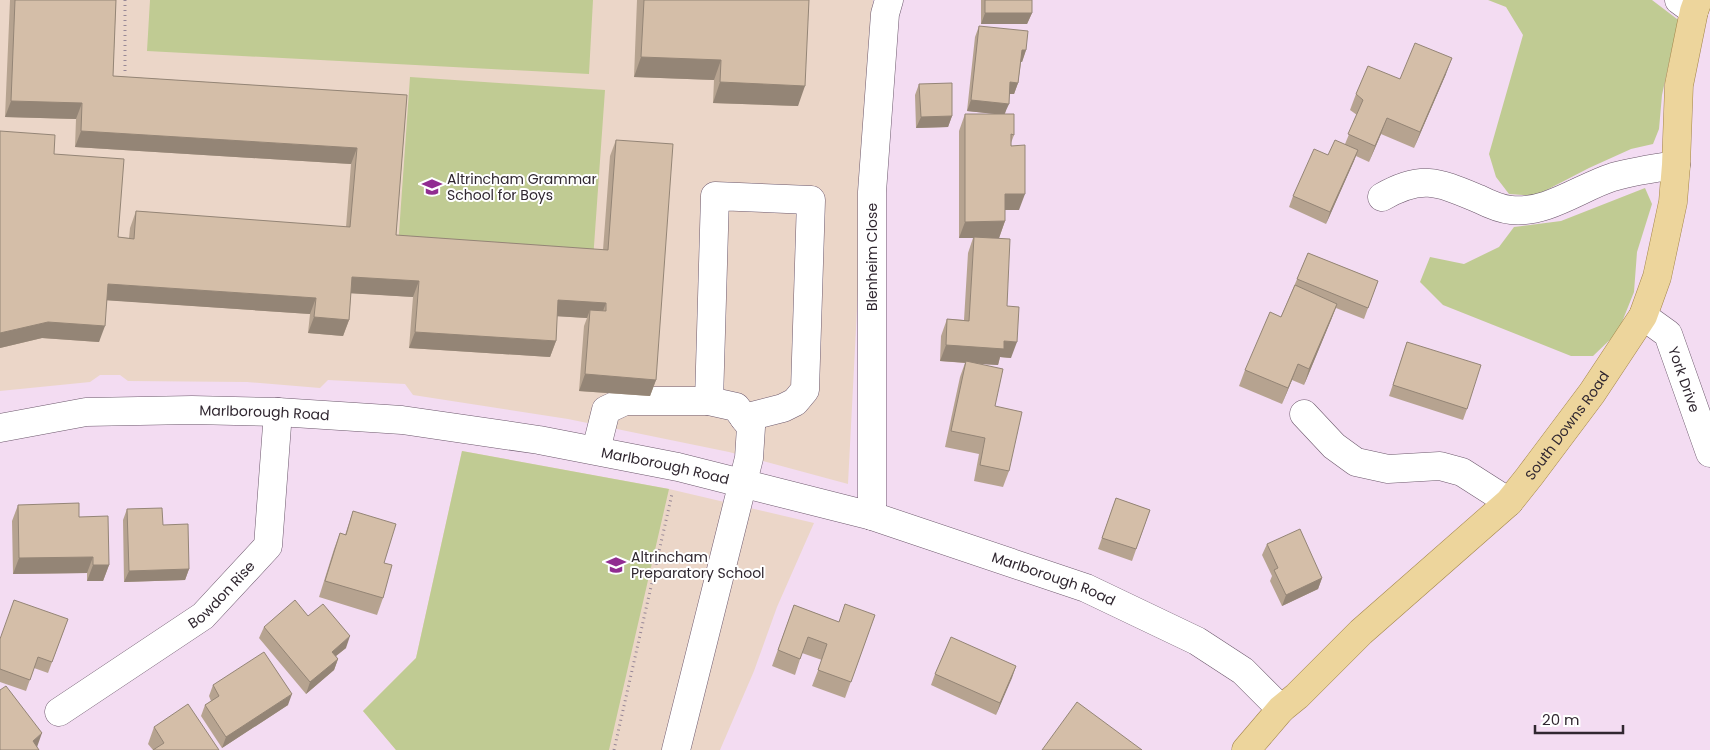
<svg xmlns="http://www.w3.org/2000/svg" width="1710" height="750" font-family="Poppins,sans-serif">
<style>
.education{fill:#ebd6c8}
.green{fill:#c0cb93}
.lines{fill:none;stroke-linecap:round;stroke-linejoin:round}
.minor-casing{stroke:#6c586c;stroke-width:29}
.major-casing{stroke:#a3864b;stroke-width:29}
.path{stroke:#978796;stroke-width:3;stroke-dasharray:1 4;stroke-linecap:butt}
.minor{stroke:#fff;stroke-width:28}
.major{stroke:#edd59c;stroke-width:28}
.wall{fill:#b6a390}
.shaded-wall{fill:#948576}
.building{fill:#d4bea8;stroke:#948576}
.labels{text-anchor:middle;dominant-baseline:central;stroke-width:4;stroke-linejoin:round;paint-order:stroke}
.poi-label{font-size:14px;fill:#302730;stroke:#fff;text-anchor:start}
.street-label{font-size:14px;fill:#302730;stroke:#fff}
</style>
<rect width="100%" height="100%" fill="#f3dcf2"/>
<path class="education" d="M0,0H873L848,484L729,452L568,419L413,395L405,384L328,380L320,388L247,382L128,381L120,375H100L90,382L0,391Z
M462,451L669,489L814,523L777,607L754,671L720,750H396L363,711L416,658Z"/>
<path class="green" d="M150,0H593L589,74L147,51Z
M1488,0H1652L1681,22L1673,44L1662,95L1659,129L1653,144L1631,149L1589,168L1535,196L1509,194L1496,177L1489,154L1523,35L1506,7Z
M410,77L605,90L593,260L398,247Z
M1645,188L1652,204L1637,252L1634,292L1618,332L1593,356H1571L1443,305L1420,282L1430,257L1464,264L1499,247L1514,227L1561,221Z
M462,451L669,489L609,750H396L363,711L416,658Z"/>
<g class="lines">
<defs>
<g id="minor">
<path d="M1679,0L1694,11"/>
<path d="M1382,197C1422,174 1438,182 1479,199C1489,204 1500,209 1511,210C1547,214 1581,187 1613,177C1634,171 1655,168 1676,165"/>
<path id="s1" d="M1643,316L1668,334L1710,453"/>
<path d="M709,401L715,196L811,200L805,390L795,402L783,408L744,418"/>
<path d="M1304,414L1334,446L1356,462L1388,469L1440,466L1462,472L1509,502"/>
<path id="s2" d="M0,428L86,412L192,410L278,412L402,420L539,440L678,467L872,516L1086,588L1197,641L1243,671L1281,709"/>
<path d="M596,450L606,410L625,401H709L736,407L751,427L749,458L676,750"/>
<path d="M872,516V192L885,14L889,0"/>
<path id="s3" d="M59,712L203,616L268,546L278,412"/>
</g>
<g id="major">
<path id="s4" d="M1246,750L1281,709L1297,696L1361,632L1509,502L1529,477L1592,393L1643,316L1657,277L1673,202L1676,165L1679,85L1694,11L1698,0"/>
</g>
</defs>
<use href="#minor" class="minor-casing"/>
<use href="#major" class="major-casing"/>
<path class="path" d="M125,0V75
M614,750L672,494"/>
<use href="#minor" class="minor"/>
<use href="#major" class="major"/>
</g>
<path class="wall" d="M10,0H116L113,76L407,95L396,235L603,250L610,156L616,140L656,380L650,396L579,391L584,326L587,318L557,316L556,341L550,357L409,348L413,297L351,293L349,320L343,336L308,333L310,314L107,300L99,342L42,338L0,348V131L54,154L118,237L129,238L130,228L136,211L346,227L351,164L75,147L76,119L5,117Z
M637,0H809L798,106L713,103L714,80L634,77Z
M981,0H1032V13L1027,24H981Z
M979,26L1026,50L1022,62H1021L1018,83L1014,94H1009L1005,114L1014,135L1011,143L1019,210H1005V221L999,238H987L1007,306L1011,358L1000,357L998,365L980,364L995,406L1009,471L1003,487L974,481L979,454L945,447L960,377L965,363L940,361L941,336L947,319L964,320L968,253L973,238H959V131L965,114H996L967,111L975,37Z
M1446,74L1414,148L1381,134L1369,162L1356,156L1326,224L1289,207L1293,196L1328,155L1345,144L1357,115L1350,110L1356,94L1400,79Z
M919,84L952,116L948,127L916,128L915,95Z
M1308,253L1378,281L1364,319L1336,308L1304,385L1292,380L1282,404L1239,386L1245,370L1281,317Z
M1407,342L1467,409L1463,420L1389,396Z
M1116,498L1150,510L1132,561L1098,549Z
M18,505L79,517L109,565L103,581H87V573L13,574L12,521Z
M127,509L163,525L189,569L185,580L124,582L123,520Z
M353,511L384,563L383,598L377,615L319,597L334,549L340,533L345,535Z
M1267,544L1322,578L1318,589L1282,606L1270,581L1272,576L1262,555Z
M794,605L839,622L875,615L845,698L812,686L822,660L802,653L795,675L772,666Z
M308,616L346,648L336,656L338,659L334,670L306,694L259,638L264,627Z
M68,619L48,673L34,668L26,691L0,682V639Z
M1016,666L996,715L931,685L935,674Z
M213,685L288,705L222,748L201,716L205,705L211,701L209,696Z
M154,727L219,750H153L148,744Z"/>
<path class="shaded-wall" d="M985,13H1032L1027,24H981Z
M1022,50H1026L1022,62L1018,61Z
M641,57L721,60L714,80L634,77Z
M1452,58L1446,74L1414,148L1420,132Z
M720,82L805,86L798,106L713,103Z
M1010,82L1018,83L1014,94H1006Z
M971,100L1009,104L1004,115L967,111Z
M11,101L82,103L76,119L5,117Z
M952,116L948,127L916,128L921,117Z
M1387,118L1381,134L1369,162L1375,146Z
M81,131L357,148L351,164L75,147Z
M1358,150L1354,161L1326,224L1330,212Z
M1005,194H1025L1019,210H999Z
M1005,221L999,238H959L965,222Z
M352,277L419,281L413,297L346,293Z
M108,284L316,298L310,314L102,300Z
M558,300L606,303L600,319L590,310L587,318L553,316Z
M1337,304L1331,320L1304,385L1309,369Z
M314,317L349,320L343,336L308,333Z
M48,322L105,326L99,342L42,338L0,348V333Z
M415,332L556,341L550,357L409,348Z
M1004,341L1017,342L1011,358L1000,357L998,365L940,361L946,345Z
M1298,364L1292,380L1282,404L1288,388Z
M585,374L656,380L650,396L579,391Z
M93,557L87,573L13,574L19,558Z
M93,565H109L103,581H87Z
M189,569L185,580L124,582L129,571Z
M1322,578L1318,589L1282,606L1286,595Z
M350,636L346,648L327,663L332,652Z
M338,659L334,670L306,694L310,682Z
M1016,666L1012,678L996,715L1000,703Z
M292,694L288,705L222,748L226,737Z
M42,733L36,750L33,741Z"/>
<path class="building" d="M15,0H116L113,76L407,95L396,235L608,250L616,140L673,144L656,380L585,374L590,310L606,311V303L558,300L556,341L415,332L419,281L352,277L349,320L314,317L316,298L108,284L105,326L48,322L0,333V131L55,135L54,154L124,159L118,237L134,239L136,211L350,227L357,148L81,131L82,103L11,101Z
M644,0H809L805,86L720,82L721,60L641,57Z
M985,0H1032V13H985Z
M979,26L1028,31L1026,50H1022L1018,83L1010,82L1009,104L971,100Z
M1415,43L1452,58L1420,132L1387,118L1375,146L1348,134L1363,100L1356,94L1368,66L1400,79Z
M952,83V116L921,117L919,84Z
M965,114H1014V135L1011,134V146L1025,145V194H1005V221L965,222Z
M1335,140L1358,150L1330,212L1293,196L1314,149L1328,155Z
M974,237L1010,239L1007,306L1019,307L1017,342L1004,341V349L946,345L947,319L969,321Z
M1308,253L1378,281L1368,308L1297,279Z
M1295,285L1337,304L1309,369L1298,364L1288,388L1245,370L1270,312L1281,317Z
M1407,342L1481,365L1467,409L1393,385Z
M966,361L1003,369L995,406L1022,412L1009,471L980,465L985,438L951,431Z
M1116,498L1150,510L1136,549L1102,538Z
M79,503V517L108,516L109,565H93V557L19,558L18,505Z
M162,508L163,525L188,524L189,569L129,571L127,509Z
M353,511L396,524L384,563L392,565L383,598L325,581L340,533L346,535Z
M1300,529L1322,578L1286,595L1274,570L1278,568L1267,544Z
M14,600L68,619L52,662L38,657L30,680L0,669V639Z
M295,600L308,616L323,604L350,636L332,652L338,659L310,682L264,627Z
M845,604L875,615L851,682L818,670L827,644L808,637L800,659L778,650L794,605L839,622Z
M951,637L1016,666L1000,703L935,674Z
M264,652L292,694L226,737L205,705L219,696L213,685Z
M6,686L42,733L33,741L39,750H0V690Z
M1077,702L1142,750H1042Z
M188,704L219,750H153L164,743L154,727Z"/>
<defs>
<symbol id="school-bare" viewBox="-9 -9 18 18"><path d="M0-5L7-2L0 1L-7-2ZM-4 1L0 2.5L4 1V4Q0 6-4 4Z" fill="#912c91" stroke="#fff" stroke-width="2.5" paint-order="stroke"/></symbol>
</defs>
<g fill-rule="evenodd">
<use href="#school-bare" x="418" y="173" width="28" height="28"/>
<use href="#school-bare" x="602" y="551" width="28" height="28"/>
</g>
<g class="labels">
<g class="poi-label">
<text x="447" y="179">Altrincham Grammar<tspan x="447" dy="16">School for Boys</tspan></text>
<text x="631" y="557">Altrincham<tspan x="631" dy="16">Preparatory School</tspan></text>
</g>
<g class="street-label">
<text transform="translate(872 257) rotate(-90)">Blenheim Close</text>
<text stroke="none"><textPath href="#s1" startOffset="79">York Drive</textPath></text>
<text stroke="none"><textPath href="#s2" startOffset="266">Marlborough Road</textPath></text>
<text stroke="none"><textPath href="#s4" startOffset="458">South Downs Road</textPath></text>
<text stroke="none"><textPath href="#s2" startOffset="671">Marlborough Road</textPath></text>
<text stroke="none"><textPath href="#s2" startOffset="1076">Marlborough Road</textPath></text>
<text stroke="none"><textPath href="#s3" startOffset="201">Bowdon Rise</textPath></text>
</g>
</g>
<path d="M1535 725v8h88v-8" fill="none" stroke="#302730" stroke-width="2.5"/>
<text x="1542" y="725" font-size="15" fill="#302730" stroke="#ffffff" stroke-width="4" paint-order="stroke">20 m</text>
</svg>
